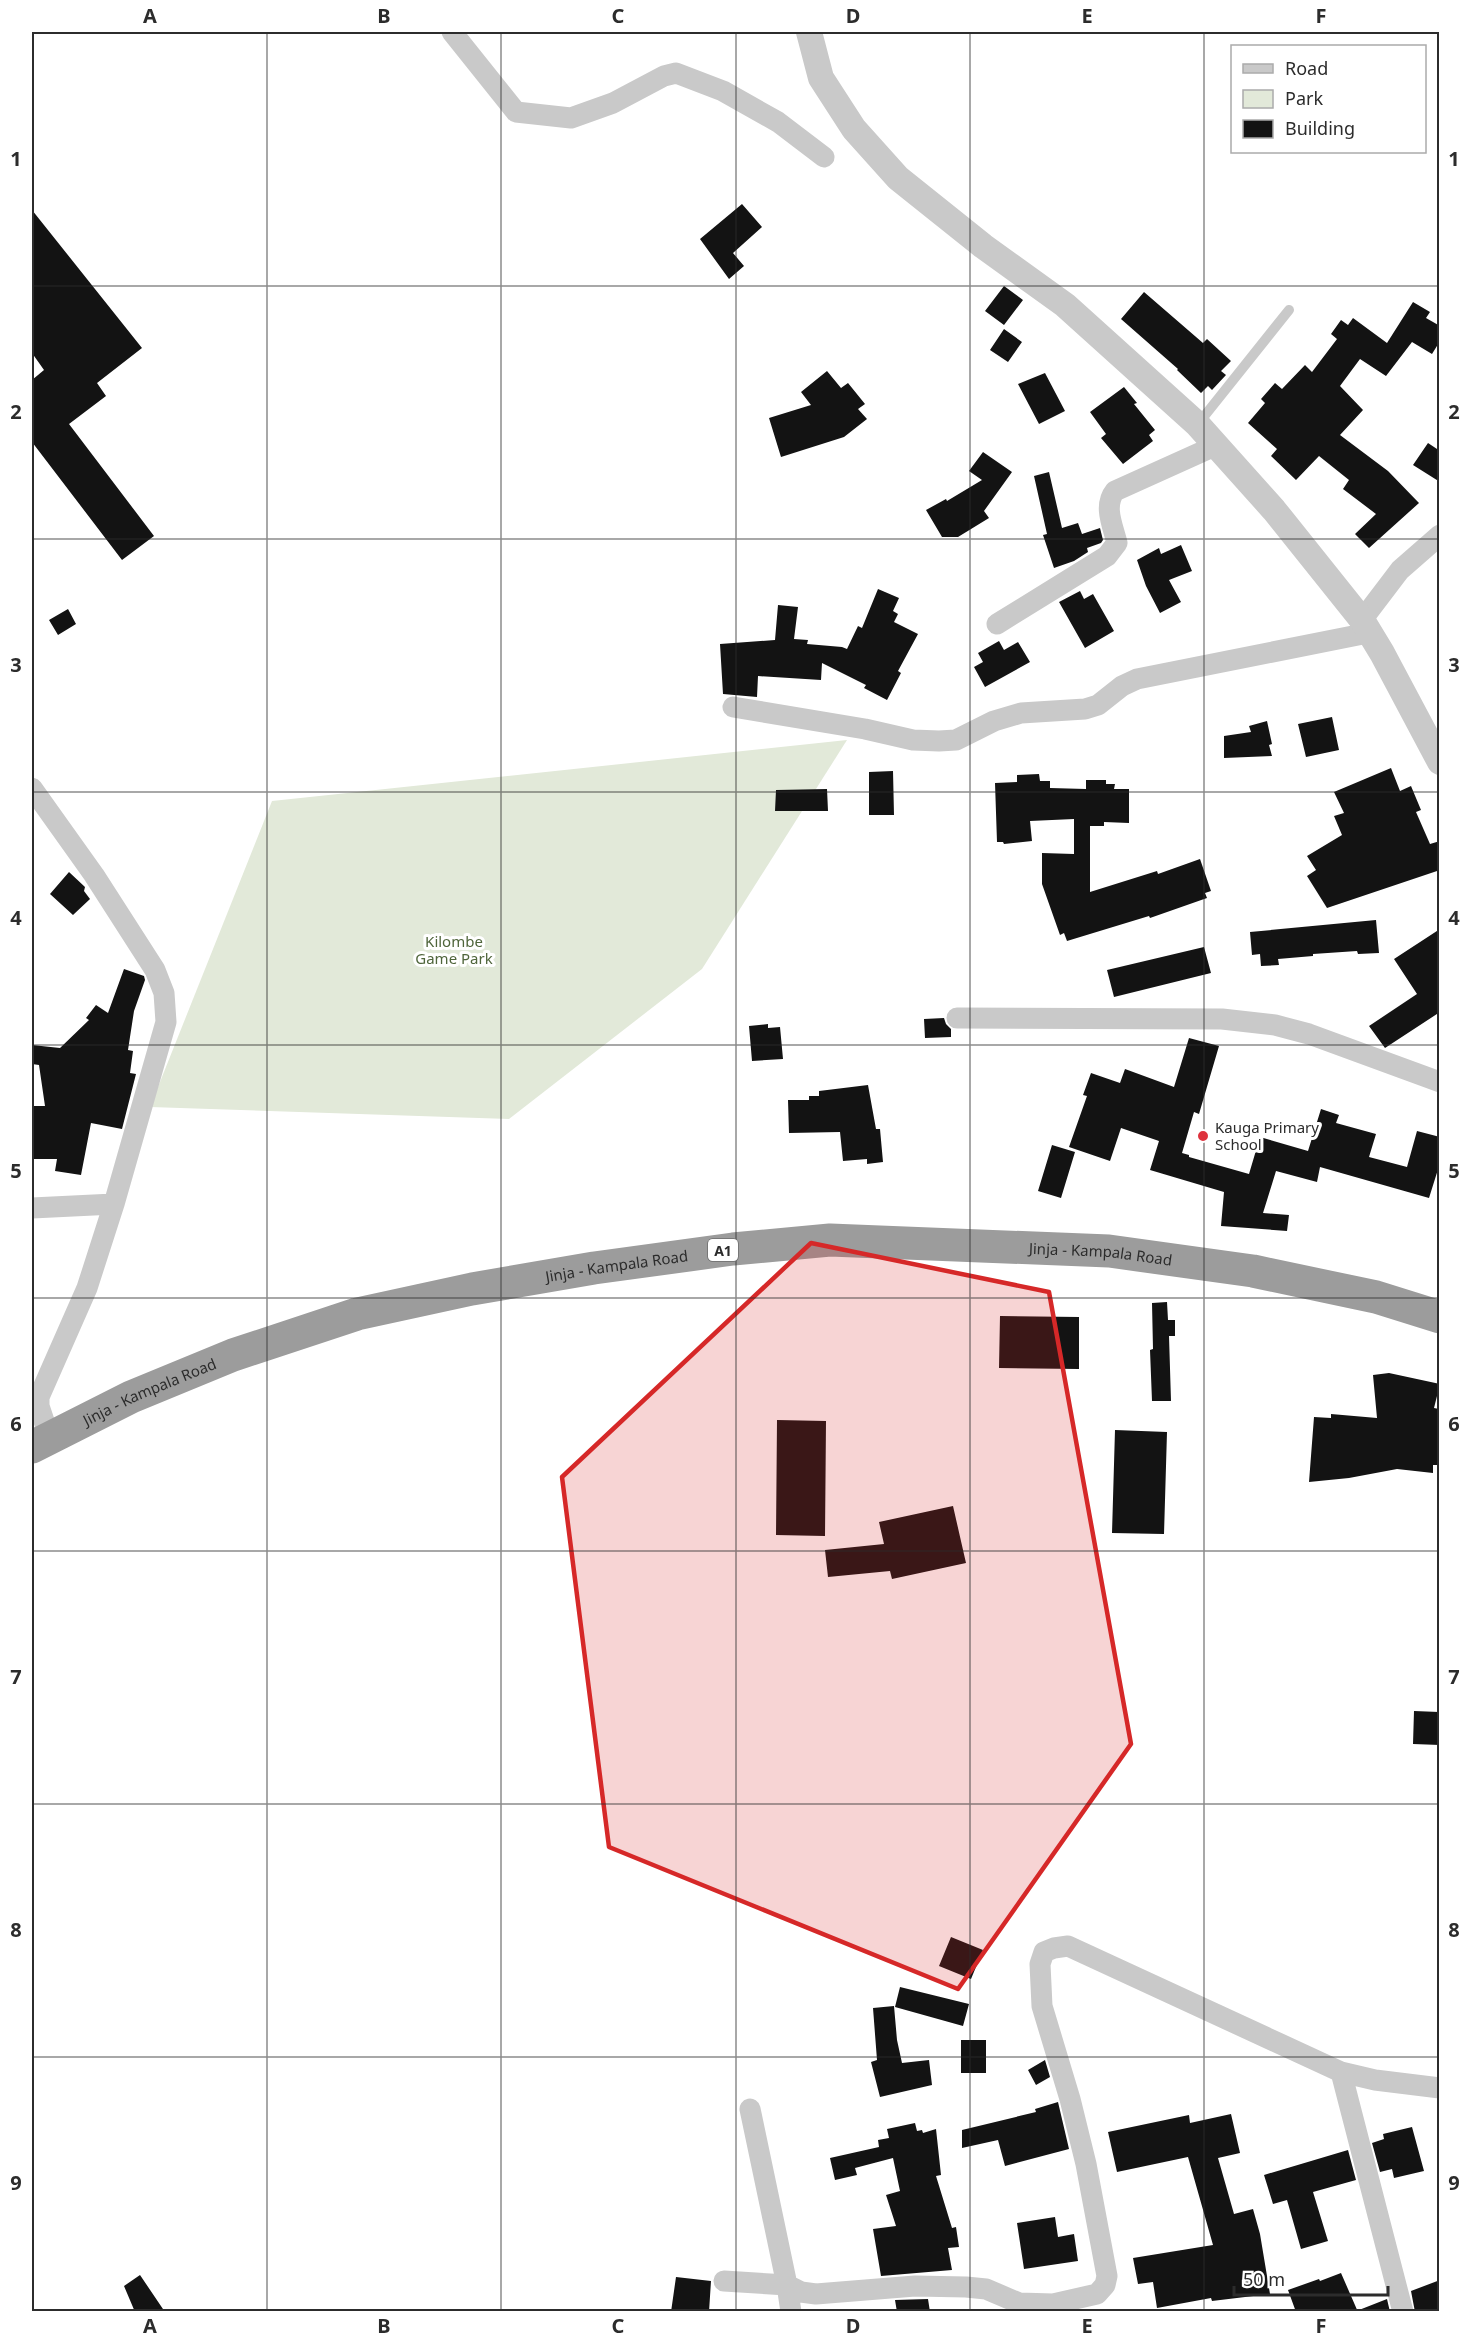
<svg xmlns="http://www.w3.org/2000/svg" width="1471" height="2343" font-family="'Noto Sans',sans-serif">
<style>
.green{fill:#e2e9d9}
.building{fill:#131313}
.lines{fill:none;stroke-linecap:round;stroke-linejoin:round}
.service{stroke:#c9c9c9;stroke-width:10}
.minor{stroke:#c9c9c9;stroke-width:21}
.tertiary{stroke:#c9c9c9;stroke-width:26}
.trunk{stroke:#9c9c9c;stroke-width:33}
.marked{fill:#d62828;fill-opacity:0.2;stroke:#d62828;stroke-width:4.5;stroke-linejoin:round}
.grid{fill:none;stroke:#2c2c2c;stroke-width:1.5;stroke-opacity:0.55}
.poi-dot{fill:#de333e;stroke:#fff;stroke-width:2}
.labels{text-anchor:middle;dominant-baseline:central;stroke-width:6;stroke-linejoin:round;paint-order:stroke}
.shield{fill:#fff;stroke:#6b6b6b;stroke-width:1.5}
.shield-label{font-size:14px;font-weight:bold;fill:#2c2c2c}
.park-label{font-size:15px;fill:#4f653b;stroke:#fff}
.poi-label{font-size:15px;fill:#2c2c2c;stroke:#fff;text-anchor:start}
.street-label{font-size:15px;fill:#2c2c2c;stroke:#fff}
.neatline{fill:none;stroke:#2c2c2c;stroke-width:2}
.grid-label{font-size:20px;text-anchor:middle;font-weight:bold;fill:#2c2c2c}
</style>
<rect width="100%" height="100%" fill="#fff"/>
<path class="green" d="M847,740L702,969L509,1119L150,1107L272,801Z"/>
<path class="building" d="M742,204L762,227L733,253L744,266L729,279L700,239Z
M32,210L142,348L97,383L106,396L69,424L154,536L122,560L32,442V380L44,370L32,353Z
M1004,286L1023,300L1004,325L985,311Z
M1144,292L1203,343L1207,339L1231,361L1221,371L1226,375L1212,390L1208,386L1201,393L1177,370L1178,369L1121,319Z
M1413,302L1430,312L1426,318L1440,326V341L1432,354L1412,342L1386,376L1360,359L1340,386L1363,410L1340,435L1388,471L1419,503L1369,548L1355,534L1376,514L1343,489L1349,480L1319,456L1296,480L1271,456L1277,449L1248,423L1265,403L1261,399L1275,383L1282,389L1305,365L1312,372L1337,339L1331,334L1341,320L1348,325L1353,318L1387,343Z
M1004,329L1022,342L1008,362L990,350Z
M827,371L841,388L848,383L865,404L858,409L867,419L844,437L781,457L769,418L811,405L801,392Z
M1045,373L1065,411L1039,424L1018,384Z
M1124,387L1137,403L1134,404L1155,430L1149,435L1153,441L1123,464L1101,438L1106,434L1090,412Z
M1428,443L1440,451V482L1413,465Z
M983,452L1012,472L984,511L989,518L958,537H942L926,510L946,499L947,501L982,480L969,471Z
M1049,472L1062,528L1078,523L1082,534L1100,528L1103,540L1101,543L1087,548L1088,552L1074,561L1054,568L1043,535L1047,534L1034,476Z
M1181,545L1192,571L1169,580L1181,602L1160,613L1146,586L1137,560L1159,548L1161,554Z
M878,589L899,598L893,611L898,614L894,622L918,634L898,671L901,673L887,700L864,688L866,685L822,663L821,680L758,676L757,697L723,694L720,644L775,640L778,605L798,607L794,639L808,640L807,644L842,647L847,649L858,626L862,628Z
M1080,591L1084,599L1093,594L1114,631L1085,648L1059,602Z
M68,609L76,624L58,635L49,620Z
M999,641L1004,650L1018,642L1030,662L985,687L974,667L983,662L978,653Z
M1332,717L1339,750L1306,757L1298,724Z
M1267,721L1272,744L1269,745L1272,756L1224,758V736L1251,732L1249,726Z
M1391,768L1400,791L1411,786L1421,810L1416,812L1430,844L1440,841V870L1327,908L1307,876L1316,870L1307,856L1342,835L1334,816L1344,813L1334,792Z
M893,771L894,815H869V772Z
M1039,774L1040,781H1050V788L1086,789V780H1106V784H1115L1114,789H1129V823L1104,822V826H1090V892L1157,871L1158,874L1200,859L1211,891L1205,893L1207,898L1150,918L1149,916L1067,941L1064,933L1060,935L1042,884V853L1074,854V819L1030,821L1032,841L1004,844L1003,842H997L995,783L1017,782V775Z
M827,789L828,811H775L776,790Z
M69,872L85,887L84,891L90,899L73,915L50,894Z
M1376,920L1379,953L1358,954L1357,951L1313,954V956L1278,959L1279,965L1261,966L1260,954L1252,955L1250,932Z
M1440,929V1012L1385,1048L1369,1026L1417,994L1394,959Z
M1204,947L1211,973L1114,997L1107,970Z
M124,969L144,976L145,980L134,1011L128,1050L133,1051L130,1073L136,1074L122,1129L91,1123L81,1175L55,1171L57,1159H32V1106H45L39,1065L32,1064V1045L60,1048L89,1020L86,1018L96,1005L108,1013Z
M944,1018L946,1024L951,1029V1037L925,1038L924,1019Z
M768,1024V1028L780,1027L783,1059L752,1061L749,1026Z
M1189,1038L1219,1046L1199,1114L1194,1112L1182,1153L1189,1155V1157L1249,1174L1260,1137L1308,1151L1321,1109L1339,1115L1336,1123L1376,1134L1369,1157L1407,1167L1417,1131L1440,1137V1163L1429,1198L1320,1167L1317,1182L1276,1171L1263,1213L1289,1215L1287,1231L1221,1226L1224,1192L1150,1170L1159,1141L1121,1128L1110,1161L1069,1147L1087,1096L1083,1095L1091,1073L1120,1083L1125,1069L1174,1087Z
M868,1085L876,1129H880L883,1162L867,1164V1159L843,1161L840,1132L789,1133L788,1100H809V1096H819V1091Z
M1052,1145L1075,1152L1061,1198L1038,1191Z
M1167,1302L1168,1320H1175V1336H1169L1171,1401H1152L1150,1350L1153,1349L1152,1303Z
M1000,1316L1079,1317V1369L999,1368Z
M1389,1373L1440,1384L1434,1408L1439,1409L1437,1434H1440V1465H1433V1473L1397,1469L1349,1478L1309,1482L1314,1417L1331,1418V1414L1377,1418L1373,1375Z
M777,1420L826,1421L825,1536L776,1535Z
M1115,1430L1167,1432L1164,1534L1112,1533Z
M953,1506L966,1563L892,1579L890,1571L828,1577L825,1550L884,1544L879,1522Z
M1414,1711L1439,1712L1440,1745L1413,1744Z
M951,1937L983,1950L971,1979L939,1966Z
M900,1987L969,2004L963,2026L895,2007Z
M894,2006L897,2040L902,2063L929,2060L932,2085L880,2097L871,2062L877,2060L873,2008Z
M961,2040H986V2073H961Z
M1045,2060L1050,2077L1036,2085L1028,2070Z
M1058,2102L1069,2149L1005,2166L998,2140L962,2148V2130L1036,2112L1035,2109Z
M1231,2114L1240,2153L1218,2158L1234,2214L1253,2209L1260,2234L1270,2294L1212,2301L1211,2298L1157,2308L1153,2282L1138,2284L1133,2258L1213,2245L1188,2157L1117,2172L1108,2132L1189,2115L1190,2123Z
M915,2123L917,2131L922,2130L923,2133L936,2129L941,2175L936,2176L952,2228L956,2227L959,2247L948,2248L952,2270L881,2276L873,2229L896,2226L886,2195L900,2191L893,2158L855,2168L857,2175L835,2180L830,2158L879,2147L878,2140L889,2138L887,2129Z
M1412,2127L1424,2171L1394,2178L1392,2169L1380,2172L1372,2143L1384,2139L1383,2134Z
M1348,2150L1356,2180L1313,2192L1328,2241L1301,2249L1287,2200L1273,2204L1264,2175Z
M1055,2217L1058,2237L1074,2234L1078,2261L1024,2269L1017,2223Z
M1341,2273L1358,2312H1296L1288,2290L1319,2279L1320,2281Z
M140,2275L165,2312H135L124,2286Z
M676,2277L711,2281L709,2312H671Z
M1440,2280V2312H1415L1411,2291Z
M928,2299L930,2312H897L895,2300Z
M1387,2299L1390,2312H1359V2310Z"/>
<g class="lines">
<path class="service" d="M1198,424L1289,310"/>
<path class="minor" d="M452,32L516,112L571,118L613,103L664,76L676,73L723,91L778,122L824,157
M1362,620L1400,570L1440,535
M997,624L1107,556L1117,543C1113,526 1103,506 1115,491L1217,445
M733,707L865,729L913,740L939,741L956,740L994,721L1021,713L1085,709L1098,705L1122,686L1137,679L1368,633
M32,788L94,875L155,970L164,993L166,1022L114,1204L87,1288L39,1397V1406L49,1436
M957,1018L1222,1019L1275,1025L1309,1034L1440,1082
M32,1208L114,1204
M1341,2072L1403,2312
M750,2109L787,2285L801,2292L816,2294L915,2286L966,2287L986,2289L1019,2303L1053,2304L1097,2294L1105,2285L1107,2276L1086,2164L1070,2099L1042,2006L1040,1964L1044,1952L1054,1948L1068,1946L1341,2072L1375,2080L1440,2088
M724,2281L787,2285L791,2312"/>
<path class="tertiary" d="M809,32L821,78L854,129L898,178L983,246L1065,305L1197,424L1274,510L1362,620L1382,653L1440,762"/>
<path class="trunk" id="s1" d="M32,1447L131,1397L233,1355L357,1314L472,1289L594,1268L733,1249L830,1240L1109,1251L1253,1271L1376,1297L1440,1317"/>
</g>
<path class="marked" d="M811,1243L1049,1292L1131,1744L958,1989L609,1847L562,1477Z"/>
<path class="grid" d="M267,32V2312M501,32V2312M736,32V2312M970,32V2312M1204,32V2312M32,286H1440M32,539H1440M32,792H1440M32,1045H1440M32,1298H1440M32,1551H1440M32,1804H1440M32,2057H1440"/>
<circle class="poi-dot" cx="1203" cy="1136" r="6"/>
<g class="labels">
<rect class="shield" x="708" y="1239" width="30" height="22" rx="4.5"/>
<g class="shield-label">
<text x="723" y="1250">A1</text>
</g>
<g class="park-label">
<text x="454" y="941">Kilombe<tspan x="454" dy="17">Game Park</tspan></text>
</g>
<g class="poi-label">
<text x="1215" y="1127">Kauga Primary<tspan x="1215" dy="17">School</tspan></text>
</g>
<g class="street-label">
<text stroke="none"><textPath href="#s1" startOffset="1102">Jinja - Kampala Road</textPath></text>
<text stroke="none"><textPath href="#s1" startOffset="616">Jinja - Kampala Road</textPath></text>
<text stroke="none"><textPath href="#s1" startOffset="130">Jinja - Kampala Road</textPath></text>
</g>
</g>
<rect width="1471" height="2343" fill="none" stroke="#ffffff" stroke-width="66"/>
<rect x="1231" y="45" width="195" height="108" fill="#ffffff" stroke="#ababab" stroke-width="1.5"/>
<rect x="1243" y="64" width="30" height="9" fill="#c9c9c9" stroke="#ababab" stroke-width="1.5"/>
<text x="1285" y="75" font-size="18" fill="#2c2c2c">Road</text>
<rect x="1243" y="90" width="30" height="18" fill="#e2e9d9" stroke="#ababab" stroke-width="1.5"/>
<text x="1285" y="105" font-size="18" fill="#2c2c2c">Park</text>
<rect x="1243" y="120" width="30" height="18" fill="#131313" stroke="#ababab" stroke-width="1.5"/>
<text x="1285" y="135" font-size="18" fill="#2c2c2c">Building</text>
<path d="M1234 2286v9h154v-9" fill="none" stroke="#2c2c2c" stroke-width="3"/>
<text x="1243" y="2286" font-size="18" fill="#2c2c2c" stroke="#ffffff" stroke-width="4.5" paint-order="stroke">50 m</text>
<rect x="33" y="33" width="1405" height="2277" class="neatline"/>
<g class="grid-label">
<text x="150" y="23">A</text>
<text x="384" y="23">B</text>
<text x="618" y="23">C</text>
<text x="853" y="23">D</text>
<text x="1087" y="23">E</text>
<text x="1321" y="23">F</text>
<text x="16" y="166">1</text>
<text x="1454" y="166">1</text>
<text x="16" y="419">2</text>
<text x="1454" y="419">2</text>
<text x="16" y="672">3</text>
<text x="1454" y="672">3</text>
<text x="16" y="925">4</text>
<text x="1454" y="925">4</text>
<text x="16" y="1178">5</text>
<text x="1454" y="1178">5</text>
<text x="16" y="1431">6</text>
<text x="1454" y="1431">6</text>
<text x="16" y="1684">7</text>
<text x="1454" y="1684">7</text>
<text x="16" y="1937">8</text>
<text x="1454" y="1937">8</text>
<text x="16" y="2190">9</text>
<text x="1454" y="2190">9</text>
<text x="150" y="2333">A</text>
<text x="384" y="2333">B</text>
<text x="618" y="2333">C</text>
<text x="853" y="2333">D</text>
<text x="1087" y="2333">E</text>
<text x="1321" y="2333">F</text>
</g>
</svg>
